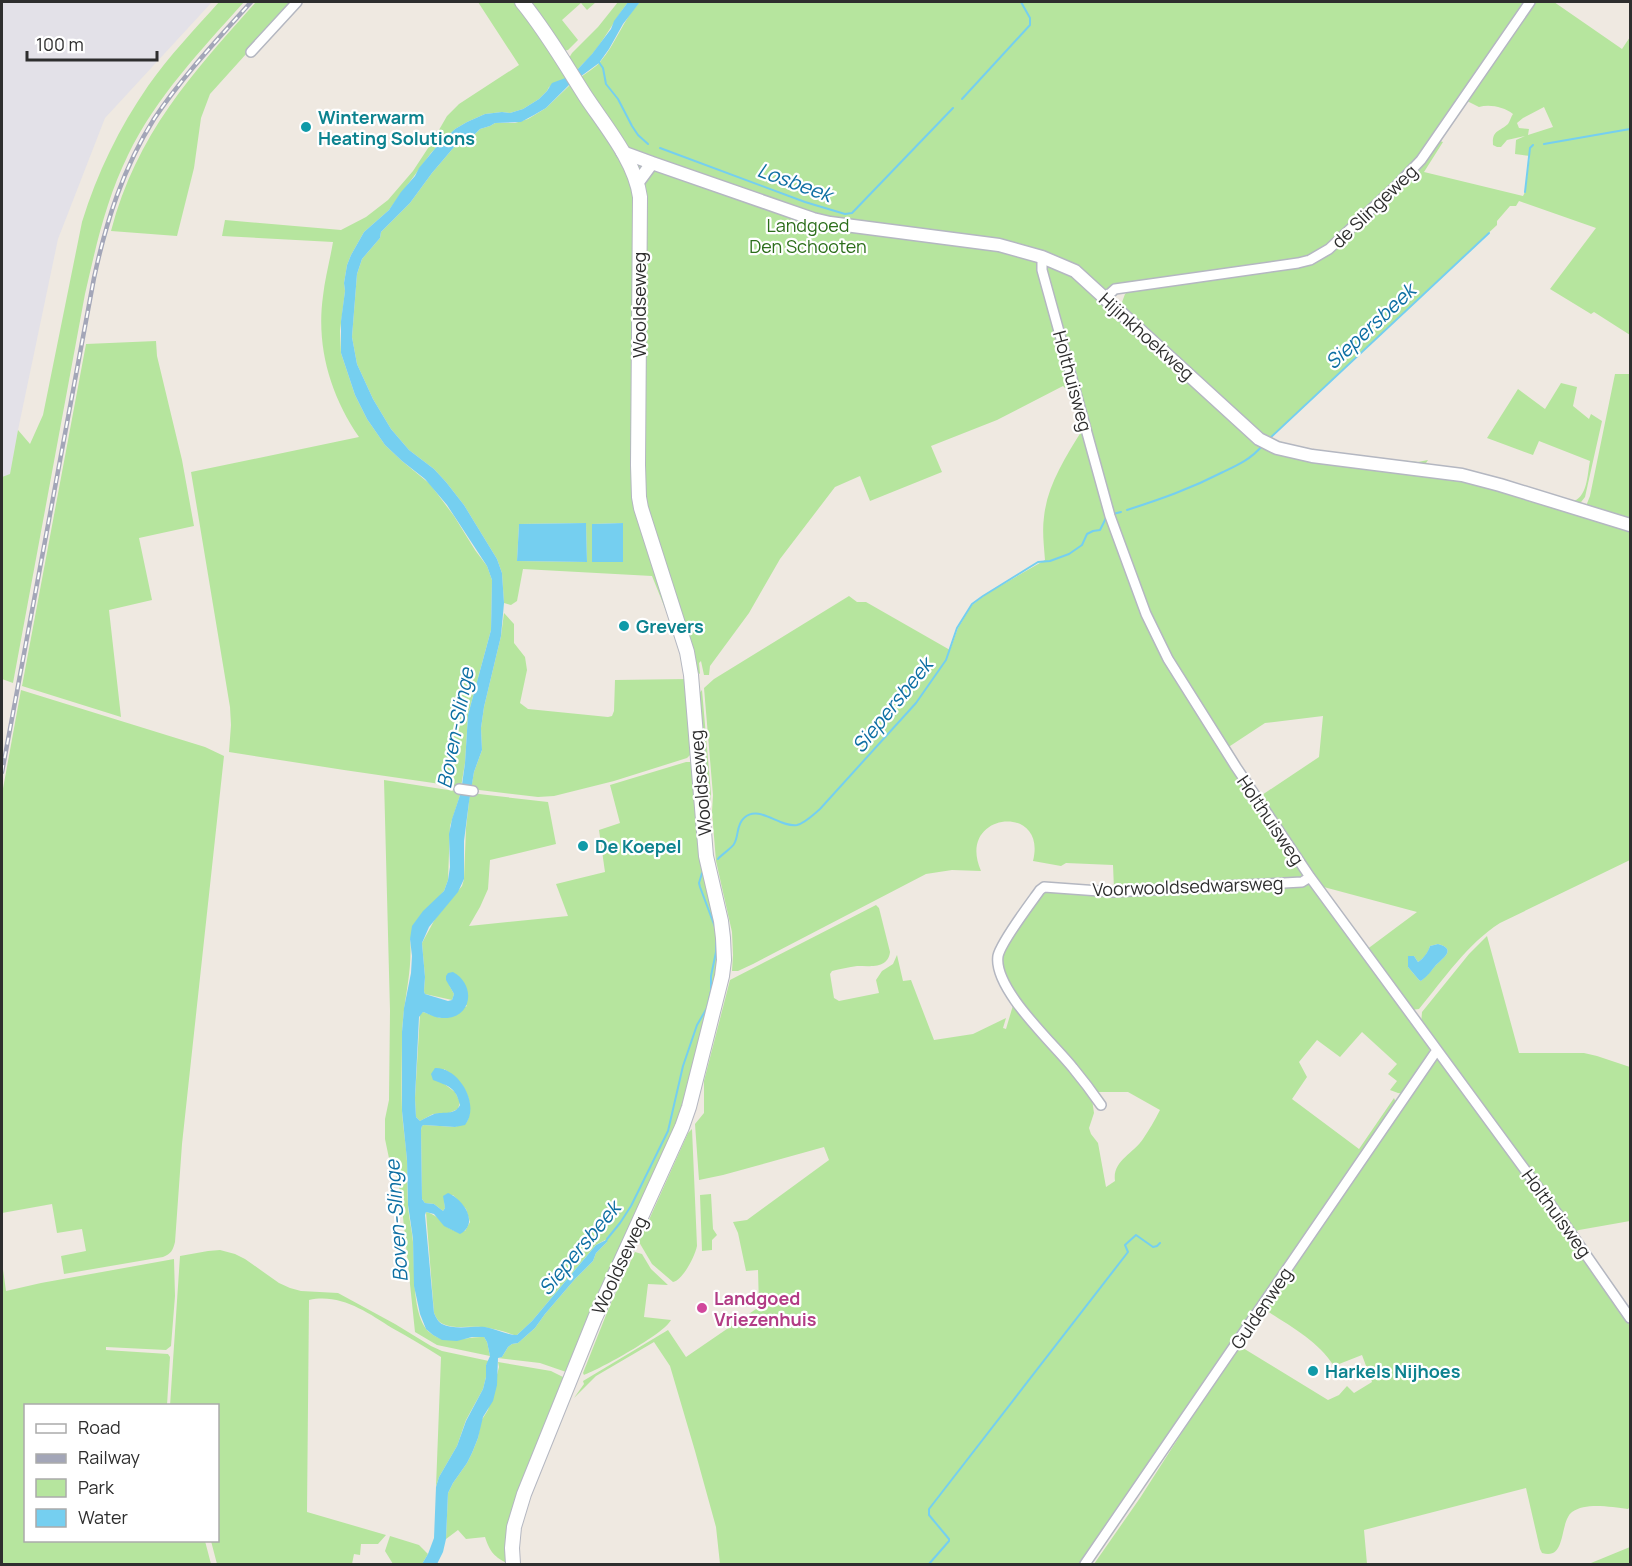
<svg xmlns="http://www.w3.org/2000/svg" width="1632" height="1566" font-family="Manrope,sans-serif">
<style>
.industrial{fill:#e3e1e8}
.green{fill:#b6e59e;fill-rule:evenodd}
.water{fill:#75cff0}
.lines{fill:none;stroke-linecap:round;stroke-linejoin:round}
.stream{stroke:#75cff0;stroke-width:2}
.minor-casing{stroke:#b4b7c1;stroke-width:12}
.tertiary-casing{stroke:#b4b7c1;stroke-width:15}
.secondary-casing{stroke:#b4b7c1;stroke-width:16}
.minor{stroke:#fff;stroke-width:9}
.tertiary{stroke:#fff;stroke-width:12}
.secondary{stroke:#fff;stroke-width:14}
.rail-casing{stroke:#a3a6b8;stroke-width:4.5}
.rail{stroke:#fff;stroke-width:2;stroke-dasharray:7;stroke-linecap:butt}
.culture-dot{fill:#0f9aa8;stroke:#fff;stroke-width:2}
.hotel-dot{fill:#d1479c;stroke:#fff;stroke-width:2}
.labels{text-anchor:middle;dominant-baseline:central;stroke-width:4.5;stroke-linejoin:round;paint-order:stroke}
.culture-label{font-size:18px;font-weight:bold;fill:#0d838f;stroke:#fff;text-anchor:start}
.street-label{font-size:18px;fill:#2e2e2e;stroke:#fff}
.park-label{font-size:18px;fill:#2c6e1b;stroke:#fff}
.hotel-label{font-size:18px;font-weight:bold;fill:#b23c85;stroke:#fff;text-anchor:start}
.water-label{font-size:20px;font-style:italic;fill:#0d6fa3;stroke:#fff}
</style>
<rect width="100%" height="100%" fill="#efe9e1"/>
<path class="industrial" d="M2,2H212L105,118L58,239L18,430L10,475L2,477Z"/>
<path class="green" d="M219,2H244C202,49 156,97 128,155C106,200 96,246 85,294L13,683L2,679V539L3,528L2,518V477L10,474L18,430L30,444L43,415L82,222C97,173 119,128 148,86C169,56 195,29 219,2Z
M256,2H293L210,94L201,118L194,168L177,236L111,231C137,133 191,75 256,2Z
M478,2H517L568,78L549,87L547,91L539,99L523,109L510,113L502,112L485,114L467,122L455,129L431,153L389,210L364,232L351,255L347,265L344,283L345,291L340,331L341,353L355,395L367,419L385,445L402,461L430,484L454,516L475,550L487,566L492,580L491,630L468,715L465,763L461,787L344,770L229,752L231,725L230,707L191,472L359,437C330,395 316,346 323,296C325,278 330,260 333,242L222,236L225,220L341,230L366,217L388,200L413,171L432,142L447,116L459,104L519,65Z
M526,2H596L587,10L581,3L562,20L578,40L568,50L563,51Z
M618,2H628C615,19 606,37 593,53C588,60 581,64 577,71L569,58L572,53L598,27Z
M640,2H1527L1419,158L1398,182L1328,248L1310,258L1298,261L1109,287L1121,305L1125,294L1133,288L1300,265L1311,262L1330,251L1408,177L1437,140L1443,142L1424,172L1523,196L1525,192L1530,156L1515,154L1516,140L1525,136L1507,140L1501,147H1497L1493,145C1492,130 1499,132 1508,124C1509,123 1512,115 1513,114C1504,107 1490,104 1479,107L1465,100L1532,2H1554L1622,49L1630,37V335L1594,312L1591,314L1550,289L1596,228L1519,201L1516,206H1510L1497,221V225L1270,438C1316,455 1370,457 1418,462L1428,460L1426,463H1429L1426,467L1307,452L1284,447L1266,440L1128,316L1141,335L1254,438C1279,458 1316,459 1346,463C1383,467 1422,469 1459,477C1517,490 1574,511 1630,528V860L1500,923C1467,944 1444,979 1419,1009L1411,1010L1366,950L1417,912L1320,886L1259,797L1319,757L1323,716L1265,723L1227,748L1170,657L1149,614L1133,574L1113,517L1072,370L1065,373L1068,374C1090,455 1110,537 1143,614C1159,652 1182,686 1204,721C1236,772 1270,823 1304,874L1299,878L1114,889L1113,865L1066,863L1061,866L1033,861C1048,802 955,812 981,871L952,870L926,874L753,964L738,971H732L733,955L732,932L716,861L712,812L713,795L704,688L714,679L849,596L857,602H866L950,650L958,628L972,605L988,593L1045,560C1044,546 1042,531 1044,517C1047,486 1065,458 1081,432L1068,387L1065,388L1063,386L997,420L931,446L942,472L870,501L860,476L835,487L780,559L749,613L710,666L709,675H704L701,661L699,663L700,674L694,670L691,673L652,576L523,569L517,601L511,605L504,603L502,573L497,559L464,505L446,482L434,469L409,450L391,429L373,399L357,364L352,337L357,274L362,259L380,238L381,232L410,203L432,173L455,146L474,135L480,129L490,126L495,123H515L528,119L546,108L571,84L576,87L585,100L592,96L581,77C587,72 595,68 600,62C616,44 623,19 640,2ZM1544,107L1553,127L1528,135L1529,129L1519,128L1517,123L1523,118ZM586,523L587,562L517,561L519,524ZM623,523V562H592V524ZM1438,944C1457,949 1443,958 1436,965C1431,971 1427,976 1421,981L1419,980L1408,967V956H1414L1418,962C1424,958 1428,953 1430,946Z
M156,341L157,356L182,460L194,526L139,538L152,600L109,610L121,717L22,686L86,344Z
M1615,374H1630V522L1586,506L1590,496Z
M1561,383L1577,387L1573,406L1589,419L1591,414L1602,421L1585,497L1578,506L1571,502C1588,498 1587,475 1590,461L1539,441L1533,455L1487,438L1518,389L1545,409Z
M504,613L514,624V643L525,657L527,670L520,703L528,709L608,717L612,716L614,711L615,680L688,679L692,753L687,758L614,781L554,796L538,797L471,789L474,772L482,750L481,728L484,707L501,636Z
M21,690L205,747L224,756L182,1144L175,1242C173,1250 171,1254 163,1257L64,1274L61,1256L86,1251L82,1229L57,1233L52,1204L2,1213V794Z
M702,690L711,794L709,811L713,865L729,929L731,943L730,970L726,967L712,872L696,697Z
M686,762H692L718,925L720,960L684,1111L569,1373L540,1363L498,1358L502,1357L508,1347L512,1344L518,1343L535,1328L545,1314L575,1279L593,1261L596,1253L607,1242L605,1240L596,1245L532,1321L517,1335H514C503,1331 493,1328 481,1327C470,1326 453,1329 443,1324C438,1322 436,1317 434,1313L426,1212C444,1216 443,1234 465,1231L470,1222L466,1209L453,1195L444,1200L445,1208L443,1211L434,1204L425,1203L422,1199L421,1130L422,1126L424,1125L455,1127L467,1122C476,1100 463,1081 444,1069L443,1083L455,1092L460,1102L458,1109L449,1113L433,1114L420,1121L416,1117L415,1098L420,1014L423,1012L440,1018L467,1006L449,985L454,994L452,1000L425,994L424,991L425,977L422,943L435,919L462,886L464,879L466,828L470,793L548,802L556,844L490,860L488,889L480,907L469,926L568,916L556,884L605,872L599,830L620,823L610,785Z
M384,780L461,792L450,826L448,880L444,891L437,899L410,939C413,971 403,1001 402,1034C402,1059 401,1086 402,1111C403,1128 406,1144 407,1161C408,1176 407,1191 408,1206C409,1219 412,1230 413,1242C415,1266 411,1313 428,1331C445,1347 464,1336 484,1337L487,1342L490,1356L437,1345L415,1332L401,1198L398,1181L390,1163L385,1139V1119L389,1100L390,1011Z
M1311,884L1429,1044L1430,1055L1405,1094L1398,1093L1390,1090L1397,1081L1388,1074L1397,1064L1362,1032L1340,1057L1317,1040L1299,1062L1307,1077L1292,1099L1359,1149L1394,1098L1397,1105L1081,1564H720L716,1527L695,1451L670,1366L654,1342L596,1376L574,1398L584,1384L583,1381L668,1330L686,1357L759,1307L758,1270L746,1271L738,1233L733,1222L747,1220L829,1160L824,1147L723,1175L699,1180L695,1124L704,1113V1081L730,980L876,905L879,908L890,952C888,969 870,966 857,966C849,967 840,969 832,971L830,974L834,998L839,1001L879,993L876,980L882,971L893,964L897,955L903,981L911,980L934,1040L973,1034L1006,1018L1003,1028L1006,1029L1014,1002L1092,1099L1094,1113L1089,1128L1091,1134L1098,1143L1106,1187L1115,1181C1112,1161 1133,1154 1143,1139C1149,1130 1155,1120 1160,1110L1128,1092H1096L1025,1011L1003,972L1001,957L1004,948L1043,891Z
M1487,936L1519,1053H1584L1597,1056L1630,1067V1221L1579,1230L1574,1232L1421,1025L1422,1012L1469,954Z
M1434,1059L1442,1060L1557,1217L1630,1326V1507L1628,1509C1611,1507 1586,1502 1572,1512C1559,1522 1567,1561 1542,1553L1540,1549L1526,1488L1364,1530L1367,1564H1094L1140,1498L1238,1345L1328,1400L1339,1395L1347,1386L1354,1393L1372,1382L1362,1355L1334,1366C1318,1341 1292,1327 1267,1311L1265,1307Z
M692,1129L697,1246C695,1256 683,1280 673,1282L652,1264L639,1242L688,1133Z
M711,1194L713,1229L717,1235L712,1240V1250L702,1251L700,1195Z
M220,1250L235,1254L245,1259L279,1283L290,1288L301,1291L338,1293L395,1324L431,1346L442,1351L489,1361L486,1365V1377L483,1389L466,1420L457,1446L439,1477L436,1487L441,1357C425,1347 409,1337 392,1328C367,1312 340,1293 309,1300L307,1512L386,1535L378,1544H361L360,1555L354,1554L352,1564H217L211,1541L218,1540V1406H170L180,1256L208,1251Z
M635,1252L642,1254L651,1269L668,1285L648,1284L644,1317L671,1320C664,1334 600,1369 584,1375L583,1373L610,1305Z
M174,1259L175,1296L171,1346L166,1350L106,1347V1350L168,1354L170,1357L167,1405L26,1406V1540L205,1541L211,1564H2V1262L6,1291L41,1283Z
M498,1362L551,1371L565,1378L509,1564C494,1557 490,1552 485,1537L466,1539L458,1530L446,1539L448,1493L453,1483L467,1463L472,1453L478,1438L481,1421L488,1410L499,1367Z
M390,1536L419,1545L428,1554L422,1564H393L385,1551Z
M1630,1547V1564H1587L1591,1563Z"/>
<path class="water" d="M628,2H640L623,24L609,49L599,63L569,85L546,108L534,115L521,122L495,123L490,126L480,129L474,135L455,146L432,173L410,203L381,232L380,238L362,259L357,274L352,337L357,364L373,399L391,429L409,450L434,469L446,482L464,505L497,559L502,573L504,603L501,636L484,707L481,728L482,750L474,772L469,802L464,841V879L458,892L429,927L422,943L425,977L424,991L425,994L448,1001L452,1000L454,994L446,980V976L448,973L453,972C477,985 472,1020 442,1018C435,1018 429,1014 423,1012L419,1017L415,1098L416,1117L420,1121C424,1119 429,1116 434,1114C444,1111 454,1116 460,1105C456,1087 448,1086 433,1080L431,1074L435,1068C459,1067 481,1105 465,1125L455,1127L424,1125L422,1126L421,1130L422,1199L425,1203L434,1204L443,1211L445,1208L443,1196L448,1193C463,1199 480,1223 460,1234L444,1226L434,1214L426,1212L425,1215L434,1313C436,1317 438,1322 442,1324C454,1330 472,1326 485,1327C496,1329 507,1335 517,1335L532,1321L596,1245L608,1239L607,1242L596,1253L593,1261L575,1279L545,1314L535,1328L518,1343L512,1344L508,1347L502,1357L498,1358L497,1385L493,1401L483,1417L478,1438L472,1453L467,1463L453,1483L448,1493L446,1539L443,1552L437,1564H422L428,1554L434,1538L436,1487L439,1477L457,1446L466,1421L483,1389L486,1377V1365L490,1356L487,1342L484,1337H472L457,1341L442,1340L433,1335L426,1329L420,1314L414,1286L413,1239L408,1205L407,1160L402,1111V1032L404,1008L411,973L412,956L410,939L412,926L423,911L444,891L448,880L450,867L449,834L452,819L461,792L465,763L468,715L491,630L492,580L487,566L447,505L425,479L402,461L385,445L367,419L355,395L341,353V321L345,291L344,283L347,265L351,255L364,232L389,210L401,192L415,176L419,168L438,145L455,129L467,122L485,114L502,112L510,113L523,109L539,99L547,91L552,83L568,77L577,70L592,54L611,29L614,21Z
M586,523L587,562L517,561L519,524Z
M623,523V562H592V524Z
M1438,944C1457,949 1443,958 1436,965C1431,971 1428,976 1421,981L1419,980L1408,967V956H1414L1418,962C1424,958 1428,952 1430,946Z"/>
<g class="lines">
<path class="stream" d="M598,61L603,68L606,84L618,99L632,126L638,135L648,144
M962,99L1030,25V18L1021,2
M1544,144L1630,129
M660,148L805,202L845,214L852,213L953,108
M1525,192L1530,148L1533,145
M1270,438L1489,233
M1127,510C1161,499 1190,489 1223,472C1238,465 1251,459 1262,446
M1113,514L1121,512
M718,859C721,855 733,847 734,844C739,836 736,825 744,818C759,804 780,828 797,825C805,823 813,815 820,809L916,703L946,660L957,628L972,604L983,596L1038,562L1050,561L1069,554L1082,545L1087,534L1093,531L1100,530L1106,518
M702,873L699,883L700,887L715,927
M607,1239L620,1223L631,1206L668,1131L683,1066L697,1025L707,1008L711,991V976L716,952V936
M929,1564L949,1541V1539L929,1515V1509L1128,1252L1125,1245L1136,1235L1153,1247L1157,1246L1160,1243"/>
<defs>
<path id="minor" d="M251,52L297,2
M1042,257V270L1110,516L1146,614L1168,659L1236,767L1310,877L1559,1216L1630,1318
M1105,298L1115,289L1298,263L1310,260L1329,249L1399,183L1421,160L1530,2
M459,789L473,791
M1101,1105C1092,1092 1083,1080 1073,1068C1054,1044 993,989 998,956C1001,942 1030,904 1040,890L1044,887L1113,892L1302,882L1310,877
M1085,1564L1437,1050"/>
<path id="tertiary" d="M622,152L652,163
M638,182L652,163L813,219L830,223L999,245L1042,257L1075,271L1259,439L1277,448L1312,456L1462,475L1500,485L1630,525"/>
<path id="secondary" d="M513,1564L512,1548L514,1527L524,1494L595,1318L682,1127L689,1107L722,976L724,960L723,938L721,921L706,856L691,675L687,652L641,508L639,497L638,465L640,197C635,161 606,127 586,97C565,64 546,31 522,2"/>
</defs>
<use href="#minor" class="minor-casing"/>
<use href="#tertiary" class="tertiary-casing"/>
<use href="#secondary" class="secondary-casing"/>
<use href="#minor" class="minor"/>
<use href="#tertiary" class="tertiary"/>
<use href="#secondary" class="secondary"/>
<defs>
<path id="rail" d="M2,772L94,278C106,222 123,168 154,119C182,77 217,40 251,2"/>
</defs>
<use href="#rail" class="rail-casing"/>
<use href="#rail" class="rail"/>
</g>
<g class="culture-dot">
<circle cx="306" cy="127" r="6"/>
<circle cx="624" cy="626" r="6"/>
<circle cx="583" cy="846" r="6"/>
<circle cx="1313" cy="1371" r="6"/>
</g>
<circle class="hotel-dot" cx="702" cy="1308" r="6"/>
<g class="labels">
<g class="culture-label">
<text x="318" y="117">Winterwarm<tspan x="318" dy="21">Heating Solutions</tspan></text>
<text x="636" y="626">Grevers</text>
<text x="595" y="846">De Koepel</text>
<text x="1325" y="1371">Harkels Nijhoes</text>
</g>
<g class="street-label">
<text transform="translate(1374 206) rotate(-44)">de Slingeweg</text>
<text transform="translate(639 305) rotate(-90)">Wooldseweg</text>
<text transform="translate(1147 336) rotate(42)">Hijinkhoekweg</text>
<text transform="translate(1073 381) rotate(75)">Holthuisweg</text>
<text transform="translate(700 783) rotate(-95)">Wooldseweg</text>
<text transform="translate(1271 820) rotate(56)">Holthuisweg</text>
<text transform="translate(1188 886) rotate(-2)">Voorwooldsedwarsweg</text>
<text transform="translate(1557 1213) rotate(54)">Holthuisweg</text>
<text transform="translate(619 1265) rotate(-65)">Wooldseweg</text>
<text transform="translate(1261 1308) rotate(-56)">Guldenweg</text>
</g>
<g class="park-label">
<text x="808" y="225">Landgoed<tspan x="808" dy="21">Den Schooten</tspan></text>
</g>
<g class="hotel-label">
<text x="714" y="1298">Landgoed<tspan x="714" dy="21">Vriezenhuis</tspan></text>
</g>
<g class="water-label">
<text transform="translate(795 182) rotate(20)">Losbeek</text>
<text transform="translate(1370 326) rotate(-43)">Siepersbeek</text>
<text transform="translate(892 705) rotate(-51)">Siepersbeek</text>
<text transform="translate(455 728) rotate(-79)">Boven-Slinge</text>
<text transform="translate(396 1221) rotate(-94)">Boven-Slinge</text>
<text transform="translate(579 1248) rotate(-50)">Siepersbeek</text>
</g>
</g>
<rect width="1632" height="1566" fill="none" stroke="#2e2e2e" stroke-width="6"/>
<rect x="24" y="1404" width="195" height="138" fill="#ffffff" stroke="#ababab" stroke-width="1.5"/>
<rect x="36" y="1424" width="30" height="9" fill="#ffffff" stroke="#ababab" stroke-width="1.5"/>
<text x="78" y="1434" font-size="18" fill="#2e2e2e">Road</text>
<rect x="36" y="1454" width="30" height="9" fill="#a3a6b8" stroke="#ababab" stroke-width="1.5"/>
<text x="78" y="1464" font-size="18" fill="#2e2e2e">Railway</text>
<rect x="36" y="1479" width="30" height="18" fill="#b6e59e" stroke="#ababab" stroke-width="1.5"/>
<text x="78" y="1494" font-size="18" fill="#2e2e2e">Park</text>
<rect x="36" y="1509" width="30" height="18" fill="#75cff0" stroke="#ababab" stroke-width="1.5"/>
<text x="78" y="1524" font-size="18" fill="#2e2e2e">Water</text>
<path d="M27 51v9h130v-9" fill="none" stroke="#2e2e2e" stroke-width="3"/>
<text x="36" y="51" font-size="18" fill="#2e2e2e" stroke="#ffffff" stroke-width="4.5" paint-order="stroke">100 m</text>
</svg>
